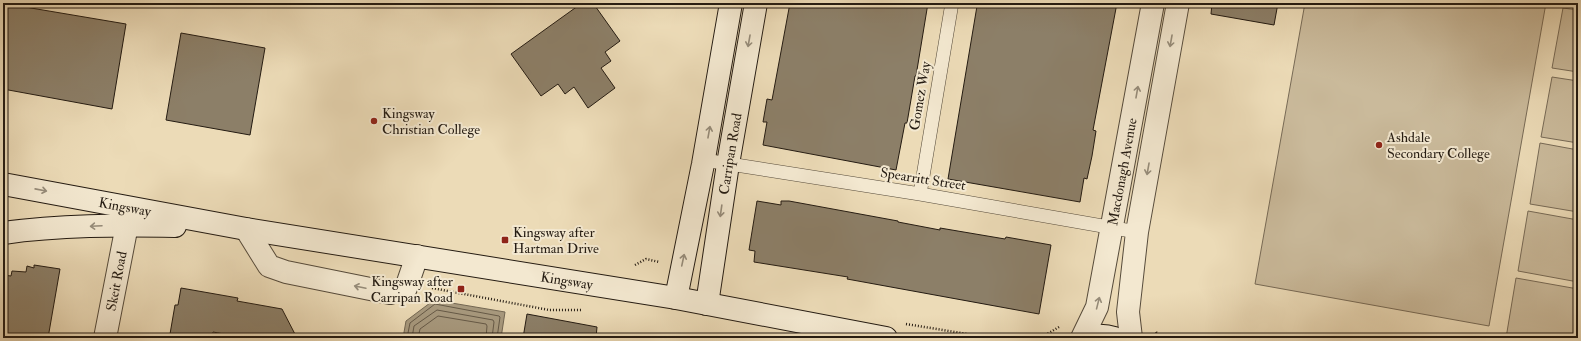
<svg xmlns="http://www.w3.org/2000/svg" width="1581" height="341" font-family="'IM FELL Double Pica',serif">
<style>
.green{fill:#caba9b;stroke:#776a56}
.water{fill:#a89a7f;stroke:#736753}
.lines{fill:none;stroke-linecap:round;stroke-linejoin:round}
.shore{stroke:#665a48;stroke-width:1}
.building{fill:#8c7f68;stroke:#241b12}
.lane-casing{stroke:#564b3b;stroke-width:14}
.street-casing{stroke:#564b3b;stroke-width:24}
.secondary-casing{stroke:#241b12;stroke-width:24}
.path{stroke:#241b12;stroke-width:2.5;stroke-dasharray:1 2;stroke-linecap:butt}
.lane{stroke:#f3e8d0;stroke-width:13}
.street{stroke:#f3e8d0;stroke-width:22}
.secondary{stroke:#f3e8d0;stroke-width:22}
.oneway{stroke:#968c7a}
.poi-dot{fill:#8f2418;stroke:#f3e8d0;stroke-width:1.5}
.labels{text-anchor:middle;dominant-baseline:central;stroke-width:4;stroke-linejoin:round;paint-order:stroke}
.street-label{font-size:14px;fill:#241b12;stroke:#f3e8d0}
.poi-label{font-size:14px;fill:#241b12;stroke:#f3e8d0;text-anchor:start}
</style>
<rect width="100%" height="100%" fill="#ecdbb7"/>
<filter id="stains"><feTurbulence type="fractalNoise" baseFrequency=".005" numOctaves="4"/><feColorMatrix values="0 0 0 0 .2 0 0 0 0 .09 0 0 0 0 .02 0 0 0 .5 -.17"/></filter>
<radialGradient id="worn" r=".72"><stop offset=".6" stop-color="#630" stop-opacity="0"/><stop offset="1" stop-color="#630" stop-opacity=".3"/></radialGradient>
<path class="green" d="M1305,3H1546L1489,326L1255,284Z
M1563,8L1578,10V72L1552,68Z
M1552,77L1578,81V143L1541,137Z
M1540,143L1578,150V212L1530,204Z
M1528,211L1578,220V282L1518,271Z
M1516,278L1578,289V338H1506Z"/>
<path class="water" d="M434,300L505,312L501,338H403L406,321Z"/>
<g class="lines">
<path class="shore" d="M407,338L410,323L435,304L499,316L500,317L497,338
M412,338L414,326L437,310L493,320L494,322L492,338
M418,338L420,329L438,316L486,324L487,326L486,338"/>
</g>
<path class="building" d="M3,3H10L31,8L126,24L112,109L3,89Z
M582,3H593L620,41L605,52L611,61L601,68L615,88L588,108L574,87L565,94L558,84L541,96L511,54Z
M790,3H928L916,76H915L907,123H905L896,170L763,145L767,122H763L767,99L772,100Z
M984,3H1117L1093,130L1096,131L1092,156L1087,179L1084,178L1080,202L948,179L977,6L984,7Z
M1212,3H1278L1274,25L1211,14Z
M181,33L265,48L250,135L166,120Z
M757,201L781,205V201H789L898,221V222L940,230V228L1005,239L1006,237L1051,245L1039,314L847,279L848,277L754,262L755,251L749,250Z
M34,265L60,269L48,338H3V275L11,276L12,271L26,272L27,266L34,268Z
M181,288L238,298L237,301L282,309L297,338H246L213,332L212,338H196L170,334L175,305H178Z
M527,314L597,327L596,338H523Z"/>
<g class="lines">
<defs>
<path id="lane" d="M704,160L920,194L1137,232
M920,194L952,3"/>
<g id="street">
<path d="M246,229L269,266L286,272L390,293L406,288L417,256"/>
<path id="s1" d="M105,338L127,225"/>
<path id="s2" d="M1082,338L1097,307L1153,3"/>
<path d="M1131,338L1128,312L1137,232L1178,3"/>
</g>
<g id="secondary">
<path id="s3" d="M3,184L246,229L676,298L886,338"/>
<path d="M3,233C60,225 118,225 175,226"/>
<path d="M676,298L703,164L731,3"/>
<path id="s4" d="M707,304L728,164L756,3"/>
<path d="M1086,338C1096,335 1105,335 1114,338"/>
</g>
</defs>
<use href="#lane" class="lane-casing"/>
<use href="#street" class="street-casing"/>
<use href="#secondary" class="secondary-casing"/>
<path class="path" d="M635,265L646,259L659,262
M432,288L549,310H581
M906,324L992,338
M1156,332L1160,338
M1040,338L1059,327"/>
<use href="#lane" class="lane"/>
<use href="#street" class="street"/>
<use href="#secondary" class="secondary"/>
</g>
<defs><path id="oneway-shaft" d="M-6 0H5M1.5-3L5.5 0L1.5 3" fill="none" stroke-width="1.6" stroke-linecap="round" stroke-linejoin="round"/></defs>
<g class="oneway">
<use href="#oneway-shaft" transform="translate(749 41) rotate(100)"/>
<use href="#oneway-shaft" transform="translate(1171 41) rotate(100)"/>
<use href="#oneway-shaft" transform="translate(1137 92) rotate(-80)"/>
<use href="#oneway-shaft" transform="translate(709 132) rotate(-80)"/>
<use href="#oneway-shaft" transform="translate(1148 169) rotate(100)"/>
<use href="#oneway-shaft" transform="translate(41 190) rotate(11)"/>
<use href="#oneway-shaft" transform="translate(721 211) rotate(98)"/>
<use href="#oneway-shaft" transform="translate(96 226) rotate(177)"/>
<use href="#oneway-shaft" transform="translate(683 260) rotate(-78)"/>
<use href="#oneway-shaft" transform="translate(360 287) rotate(-168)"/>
<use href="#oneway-shaft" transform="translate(1098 303) rotate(-76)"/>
</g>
<g class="poi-dot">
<circle cx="374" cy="121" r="4"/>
<circle cx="1379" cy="145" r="4"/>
<rect x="501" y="236" width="8" height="8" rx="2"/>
<rect x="457" y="285" width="8" height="8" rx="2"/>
</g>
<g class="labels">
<g class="street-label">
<text transform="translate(920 96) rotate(-80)">Gomez Way</text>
<text stroke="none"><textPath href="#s4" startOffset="152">Carripan Road</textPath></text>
<text stroke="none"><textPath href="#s2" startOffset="172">Macdonagh Avenue</textPath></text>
<text transform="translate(923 179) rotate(9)">Spearritt Street</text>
<text stroke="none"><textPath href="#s3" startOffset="124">Kingsway</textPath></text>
<text stroke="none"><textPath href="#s3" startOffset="572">Kingsway</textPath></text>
<text stroke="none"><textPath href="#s1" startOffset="58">Skeit Road</textPath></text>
</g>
<g class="poi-label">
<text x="382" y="113">Kingsway<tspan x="382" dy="16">Christian College</tspan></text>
<text x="1387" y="137">Ashdale<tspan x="1387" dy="16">Secondary College</tspan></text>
<text x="513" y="232">Kingsway after<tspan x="513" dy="16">Hartman Drive</tspan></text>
<text x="453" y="281" text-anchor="end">Kingsway after<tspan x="453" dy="16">Carripan Road</tspan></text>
</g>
</g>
<rect width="1581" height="341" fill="none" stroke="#ecdbb7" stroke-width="16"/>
<rect x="4" y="4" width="1573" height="333" fill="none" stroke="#241b12" stroke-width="2"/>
<rect x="8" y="8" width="1565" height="325" fill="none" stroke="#241b12"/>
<rect width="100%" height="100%" filter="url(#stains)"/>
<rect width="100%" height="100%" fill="url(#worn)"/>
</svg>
